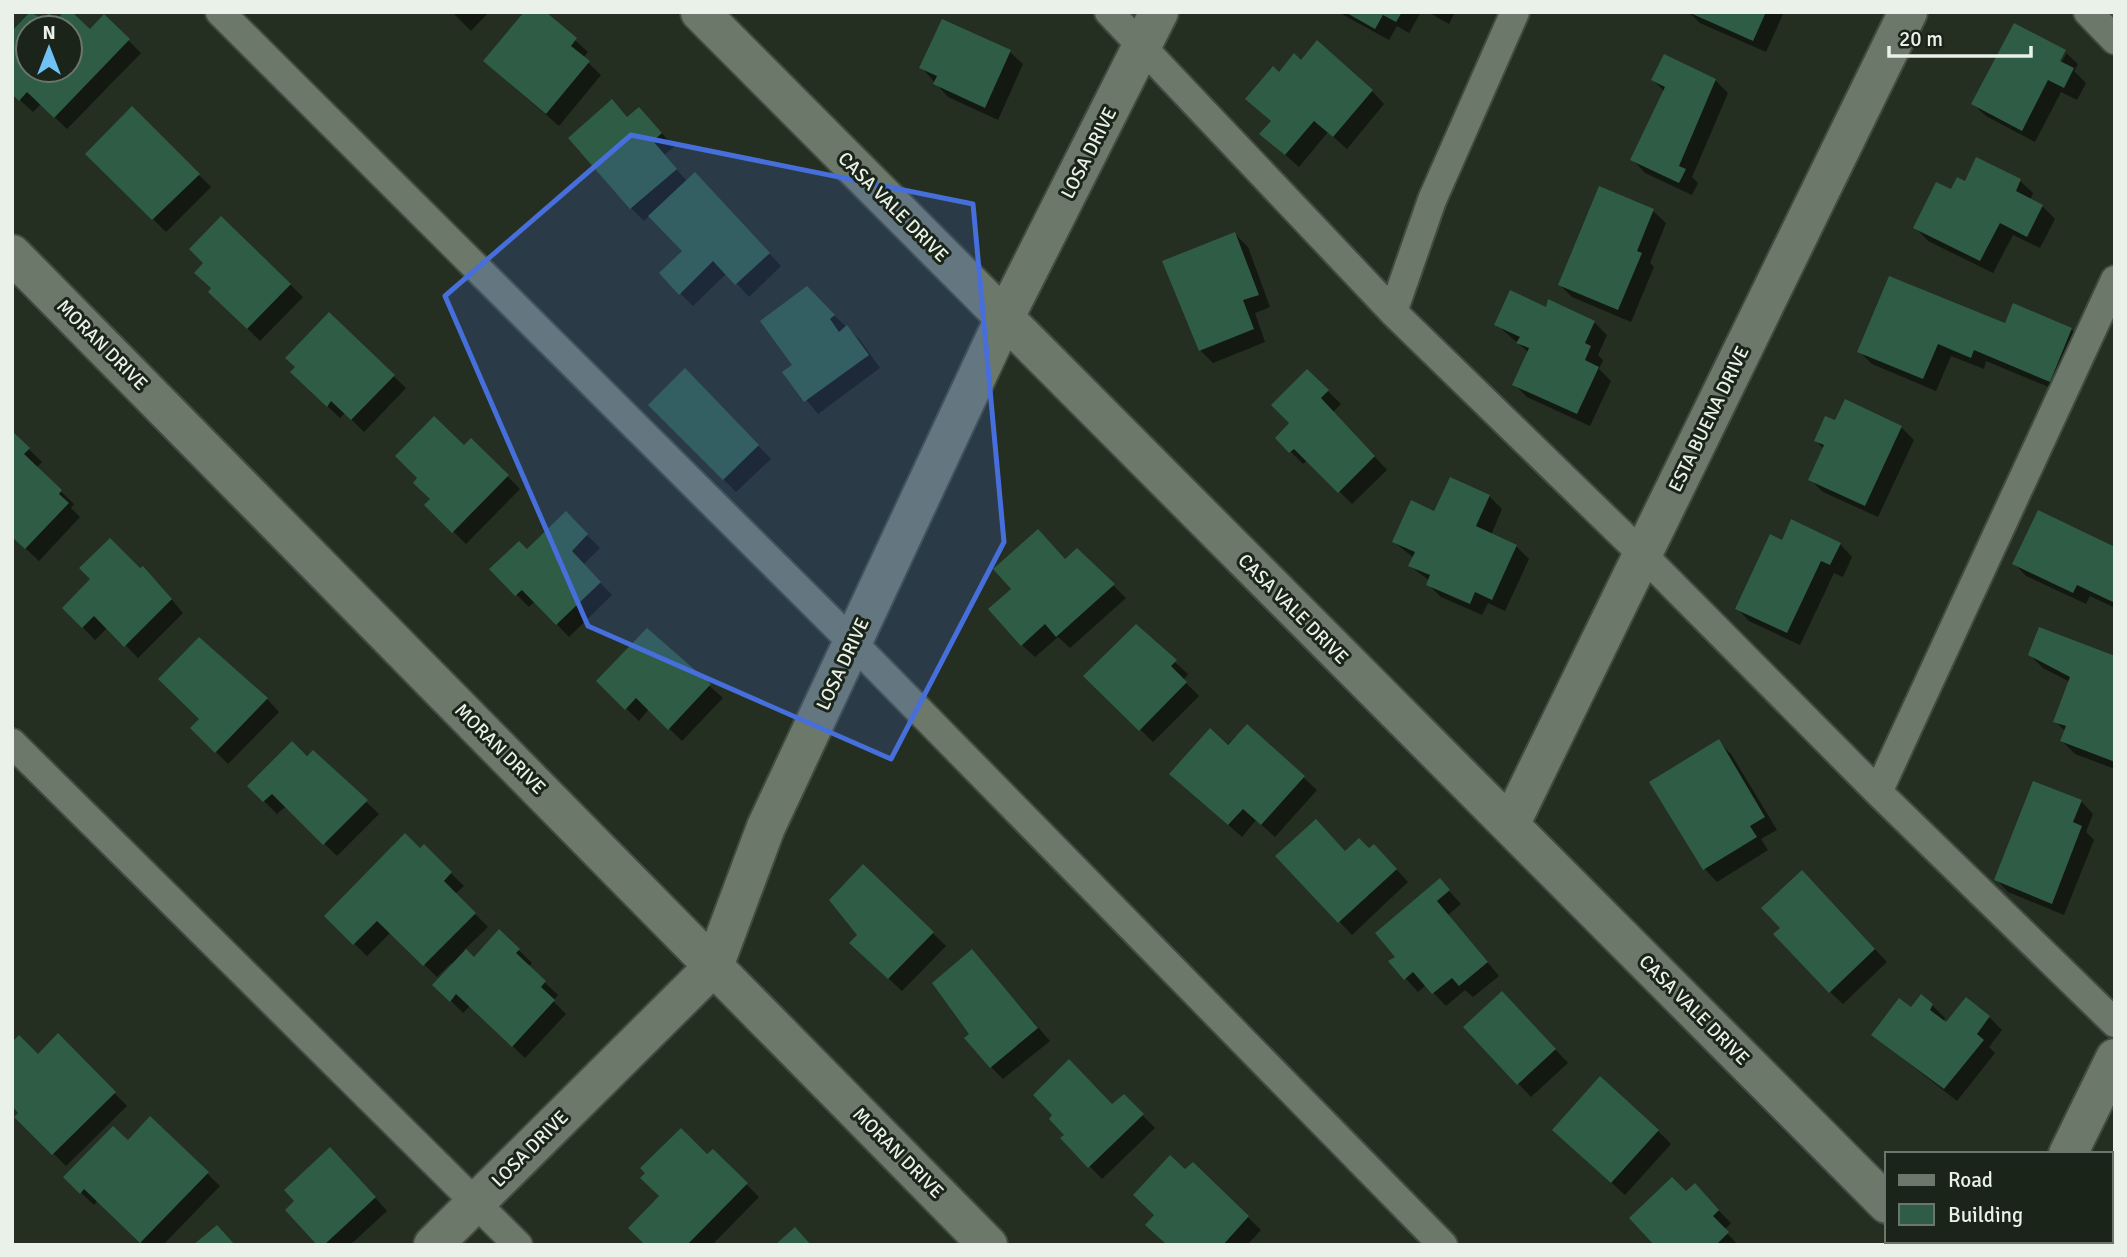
<svg xmlns="http://www.w3.org/2000/svg" width="2127" height="1257" font-family="Signika,sans-serif">
<style>
.shadow{fill:#0007;fill-rule:evenodd}
.building{fill:#2f5c45;fill-rule:evenodd}
.lines{fill:none;stroke-linecap:round;stroke-linejoin:round}
.service-casing{stroke:#424b40;stroke-width:32}
.minor-casing{stroke:#424b40;stroke-width:42}
.service{stroke:#6c786a;stroke-width:28}
.minor{stroke:#6c786a;stroke-width:38}
.marked{fill:#466fdb;fill-opacity:0.2;stroke:#466fdb;stroke-width:5;stroke-linejoin:round}
.labels{text-anchor:middle;dominant-baseline:central;stroke-width:6;stroke-linejoin:round;paint-order:stroke}
.street-label{font-size:19px;fill:#eaf1e9;stroke:#1a2418}
</style>
<rect width="100%" height="100%" fill="#242e21"/>
<path class="shadow" d="M32,12L43,22L90,31L104,16L141,53L67,129L41,104L33,112L12,93V33ZM28,28H70V70H28Z
M452,12H489L471,31Z
M544,12L588,52L583,58L601,75L559,126L498,73Z
M1338,12H1421L1409,33L1397,26L1389,40Z
M1428,12H1455L1449,24Z
M1689,12H1784L1766,52L1700,23Z
M2015,25L2065,52L2078,64L2074,71L2086,83L2077,100L2061,92L2035,142L1986,116L1973,104ZM2062,53H2067L2057,69L2054,67Z
M1010,52L1023,64L998,120L948,97L922,68Z
M1302,62L1372,91L1384,104L1347,149L1328,132L1299,167L1262,134L1272,122L1279,74Z
M1653,80H1715L1728,93L1692,177L1698,183L1692,195L1645,173L1633,160L1665,92Z
M132,109L211,187L166,232L88,154Z
M628,118L652,122L674,147L664,155L687,181L707,187L781,266L749,297L727,273L693,306L680,293L684,251L650,215L644,221L631,208Z
M2020,181L2033,193L2030,200L2042,206L2055,219L2040,248L2013,235L1993,273L1928,241L1916,228L1952,192L1966,183Z
M1600,189L1653,211L1666,223L1650,263L1654,267L1631,322L1572,297L1560,285Z
M221,218L303,297L260,341L210,292L213,289L205,263Z
M1235,234L1248,247L1270,307L1255,313L1265,342L1213,363L1200,350Z
M806,288L860,340L880,368L818,414L784,373L794,365Z
M1547,309L1594,322L1607,335L1598,355L1603,360L1599,369L1611,381L1590,426L1527,397L1514,384L1529,353L1496,324Z
M329,315L406,388L364,432L345,413L340,418L305,385Z
M2006,325L2071,329L2084,342L2063,393L1986,361L1984,369L1951,356L1936,391L1872,364L1859,351Z
M685,371L771,459L736,492L650,405Z
M1307,371L1341,404L1333,412L1387,470L1352,504L1308,460L1303,464L1277,438L1292,423Z
M1836,423L1901,427L1914,440L1878,517L1823,492L1810,479L1824,449L1816,441Z
M12,433L42,462L36,468L74,504L71,508L80,517L39,561L12,536Z
M471,440L520,489L466,544L427,505Z
M1489,496L1502,509L1491,535L1516,546L1529,559L1505,611L1488,603L1482,615L1441,597L1428,584L1430,581L1410,566L1414,558L1394,542L1435,513Z
M566,514L600,548L583,565L612,595L569,637L535,601L529,607L491,569L527,551Z
M1783,542L1840,544L1852,557L1843,577L1834,573L1800,645L1749,621L1737,608Z
M2115,549V608L2090,596L2086,604L2026,576L2014,563Z
M1077,550L1126,598L1070,648L1058,637L1035,657L1022,645L1066,561Z
M140,571L156,581L183,613L138,658L108,627L95,640L64,608Z
M1136,627L1188,674L1183,680L1199,696L1153,742L1086,676Z
M647,630L723,698L682,741L649,709L639,721L598,681Z
M2030,655L2115,658V769L2075,754L2062,741L2066,732L2055,721L2070,682L2043,668Z
M267,699L279,712L228,764L192,728Z
M1247,726L1317,790L1275,837L1256,820L1242,837L1184,786Z
M1718,741L1731,754L1777,830L1761,839L1768,850L1717,882L1705,869L1652,782Z
M313,752L379,814L337,856L286,806L277,814L249,786Z
M2081,801L2093,814L2086,832L2094,840L2064,915L2008,892L1996,879Z
M424,847L464,886L455,894L488,927L464,950L474,959L499,931L532,963L528,967L558,995L553,1001L566,1014L525,1058L470,1006L463,1013L435,985L454,965L451,963L437,977L391,932L367,956L326,916Z
M1369,850L1387,859L1408,882L1352,935L1278,856Z
M863,866L946,946L902,991L864,956L859,935Z
M1440,881L1461,904L1448,915L1499,976L1473,997L1465,990L1446,1006L1426,985L1418,992L1391,962L1397,957Z
M1815,885L1887,962L1843,1004L1830,992Z
M972,951L1050,1041L1003,1079L991,1067L971,1034Z
M1932,1005L1945,1018L1943,1022L1946,1025L1989,1017L2002,1030L1989,1047L1995,1053L1957,1101L1873,1035L1912,1010Z
M1515,1006L1568,1063L1531,1097L1465,1027Z
M58,1036L127,1106L66,1166L17,1117L38,1056Z
M1124,1097L1155,1128L1102,1179L1063,1139Z
M151,1119L220,1186L163,1245H144L98,1200L94,1205L65,1177L128,1142Z
M1658,1131L1671,1144L1625,1195L1567,1142Z
M713,1151L759,1197L712,1245H647L661,1196Z
M343,1162L387,1211L350,1245H319L296,1201Z
M1193,1165L1261,1230L1247,1245H1168L1185,1172Z
M1694,1186L1731,1223L1724,1230L1738,1245H1657L1686,1193Z"/>
<path class="building" d="M30,12L43,19L49,13L56,20L64,12H72L90,29L104,14L130,39L54,118L27,92L19,101L12,94V31ZM28,28H70V70H28Z
M524,12H546L577,38L571,46L590,61L546,114L483,61Z
M1345,12H1402L1396,22L1383,15L1375,29Z
M1688,12H1766L1753,41Z
M942,19L1011,50L985,108L933,84L937,76L919,68Z
M2014,23L2066,50L2060,61L2074,68L2064,88L2048,80L2022,131L1971,104Z
M1317,40L1373,90L1333,137L1314,121L1285,155L1259,134L1271,121L1245,99L1273,66L1279,72L1294,53L1301,60Z
M1664,54L1716,79L1679,166L1686,169L1679,183L1630,160L1665,87L1651,80Z
M612,99L627,117L639,107L662,133L653,141L677,169L630,209L568,138Z
M132,106L200,174L152,220L85,154Z
M1976,157L2021,179L2016,191L2043,205L2027,237L2000,223L1980,261L1913,228L1936,182L1951,189L1957,177L1965,181Z
M695,172L770,253L735,285L713,261L679,295L659,273L682,251L648,216Z
M1599,186L1654,209L1637,251L1642,253L1618,310L1558,285Z
M221,216L291,284L247,329L208,292L211,288L194,273L203,263L189,249Z
M1235,232L1259,295L1243,300L1254,329L1199,351L1162,261Z
M1889,276L2005,323L2013,303L2072,328L2050,382L1974,350L1971,358L1938,344L1923,379L1857,352Z
M807,286L835,315L830,319L839,332L847,325L869,355L804,402L782,372L792,365L760,321Z
M1510,290L1546,307L1548,299L1595,321L1585,343L1591,346L1585,360L1599,367L1577,414L1512,385L1529,348L1516,343L1520,337L1494,325Z
M329,312L395,375L351,420L331,401L327,407L290,372L295,367L285,358Z
M685,368L759,445L723,480L648,405Z
M1307,369L1329,390L1321,398L1375,456L1338,493L1294,449L1289,453L1275,438L1289,423L1271,405Z
M1845,399L1902,426L1865,506L1808,480L1824,445L1814,441L1825,416L1835,420Z
M434,416L464,445L471,438L509,475L452,533L424,505L430,499L413,483L417,478L395,456Z
M12,431L30,448L24,454L62,490L59,494L69,503L25,549L12,537Z
M1450,477L1490,495L1476,526L1517,545L1492,600L1475,592L1470,604L1426,585L1430,575L1408,566L1415,552L1392,542L1411,500L1434,511Z
M2038,510L2115,547V603L2077,585L2073,593L2012,564Z
M566,511L588,534L572,551L601,582L556,625L522,590L515,596L489,569L519,541L527,549Z
M1791,519L1841,543L1830,565L1821,561L1787,633L1735,609L1770,534L1782,540Z
M1038,529L1065,559L1077,548L1115,584L1056,637L1045,624L1021,646L988,609L1011,589L993,569Z
M110,538L140,568L143,566L172,599L124,647L94,616L82,628L62,608L90,579L79,568Z
M1136,624L1177,660L1171,666L1187,682L1139,731L1083,676Z
M2039,627L2115,656V762L2060,741L2066,726L2053,722L2070,677L2028,655Z
M647,628L711,684L668,730L636,698L625,710L596,681Z
M199,637L268,698L215,753L190,728L199,719L158,679Z
M1247,724L1305,776L1261,825L1243,809L1228,825L1169,774L1210,728L1228,745Z
M1719,739L1765,817L1750,826L1757,837L1703,870L1649,782Z
M292,741L307,756L313,750L368,800L323,845L272,794L263,802L247,786Z
M2033,781L2082,800L2073,822L2082,826L2052,904L1994,880Z
M1316,819L1345,851L1359,838L1369,848L1374,844L1397,869L1338,923L1275,856Z
M405,833L420,848L424,844L452,872L444,881L476,913L423,966L377,921L353,945L324,916Z
M863,864L934,932L888,979L849,943L857,935L829,900Z
M1802,870L1875,949L1829,993L1773,934L1780,928L1761,908Z
M1440,878L1450,890L1437,901L1488,962L1459,986L1452,978L1432,994L1413,972L1404,980L1388,961L1395,957L1375,933Z
M499,929L520,949L516,953L546,981L541,987L555,1000L512,1047L456,994L450,1002L432,985L466,949L474,957Z
M972,949L1038,1028L990,1068L964,1038L969,1034L932,983Z
M1502,991L1556,1049L1517,1085L1463,1027Z
M1921,994L1933,1004L1930,1010L1946,1022L1966,997L1990,1016L1977,1034L1984,1040L1944,1089L1871,1035L1899,998L1911,1007Z
M58,1033L116,1092L52,1155L14,1117L18,1113L12,1106V1042L19,1035L38,1054Z
M1069,1059L1112,1104L1124,1094L1144,1114L1088,1168L1060,1138L1064,1135L1049,1119L1052,1115L1033,1095Z
M1600,1076L1659,1130L1611,1183L1552,1130Z
M150,1116L209,1172L140,1243L84,1189L80,1194L63,1177L113,1126L128,1140Z
M681,1128L707,1154L713,1149L748,1183L687,1245H645L628,1228L659,1196L640,1178L645,1173L640,1168Z
M330,1147L376,1197L324,1245H317L285,1210L294,1201L284,1190Z
M1170,1155L1185,1169L1193,1162L1249,1216L1223,1245H1167L1145,1225L1154,1215L1133,1195Z
M1672,1177L1686,1191L1695,1183L1719,1210L1713,1216L1729,1232L1716,1245H1654L1629,1218Z
M217,1225L235,1245H193Z
M795,1227L811,1245H775Z"/>
<g class="lines">
<defs>
<path id="service" d="M220,12L853,643L1443,1245
M1109,12L1393,312L1642,554L1878,792L2115,1023
M2088,12L2115,40
M1393,312L1432,200L1515,12
M12,743L518,1245
M1878,792L2115,280"/>
<path id="minor" d="M700,12L1887,1204
M12,254L988,1245
M1510,825L1908,12
M2068,1154L2115,1058
M1924,1241L1928,1245
M433,1245L714,966L766,827L1004,319L1159,12
M2022,1245L2024,1241"/>
</defs>
<use href="#service" class="service-casing"/>
<use href="#minor" class="minor-casing"/>
<use href="#service" class="service"/>
<use href="#minor" class="minor"/>
</g>
<path class="marked" d="M631,135L973,204L1004,542L891,759L588,626L445,296Z"/>
<g class="labels">
<g class="street-label">
<text transform="translate(1089 153) rotate(-63)">LOSA DRIVE</text>
<text transform="translate(893 207) rotate(45)">CASA VALE DRIVE</text>
<text transform="translate(102 345) rotate(45)">MORAN DRIVE</text>
<text transform="translate(1709 419) rotate(-64)">ESTA BUENA DRIVE</text>
<text transform="translate(1293 609) rotate(45)">CASA VALE DRIVE</text>
<text transform="translate(843 664) rotate(-65)">LOSA DRIVE</text>
<text transform="translate(500 749) rotate(45)">MORAN DRIVE</text>
<text transform="translate(1694 1010) rotate(45)">CASA VALE DRIVE</text>
<text transform="translate(530 1149) rotate(-45)">LOSA DRIVE</text>
<text transform="translate(898 1153) rotate(45)">MORAN DRIVE</text>
</g>
</g>
<rect width="2127" height="1257" fill="none" stroke="#eaf1e9" stroke-width="28"/>
<rect x="1885" y="1152" width="228" height="91" fill="#1a2418" stroke="#6d766c" stroke-width="2"/>
<rect x="1899" y="1175" width="35" height="10" fill="#6c786a" stroke="#6d766c" stroke-width="2"/>
<text x="1948" y="1187" font-size="21" fill="#eaf1e9">Road</text>
<rect x="1899" y="1204" width="35" height="21" fill="#2f5c45" stroke="#6d766c" stroke-width="2"/>
<text x="1948" y="1222" font-size="21" fill="#eaf1e9">Building</text>
<g transform="translate(49 49)"><circle r="33" fill="#1a2418" stroke="#6d766c" stroke-width="2"/>
<path d="M0-5L12 26L0 18L-12 26Z" fill="#70c1f4"/>
<text y="-10" font-size="19" font-weight="bold" text-anchor="middle" fill="#eaf1e9">N</text>
</g>
<path d="M1889 46v10h142v-10" fill="none" stroke="#eaf1e9" stroke-width="3.5"/>
<text x="1899" y="46" font-size="21" fill="#eaf1e9" stroke="#1a2418" stroke-width="5" paint-order="stroke">20 m</text>
</svg>
